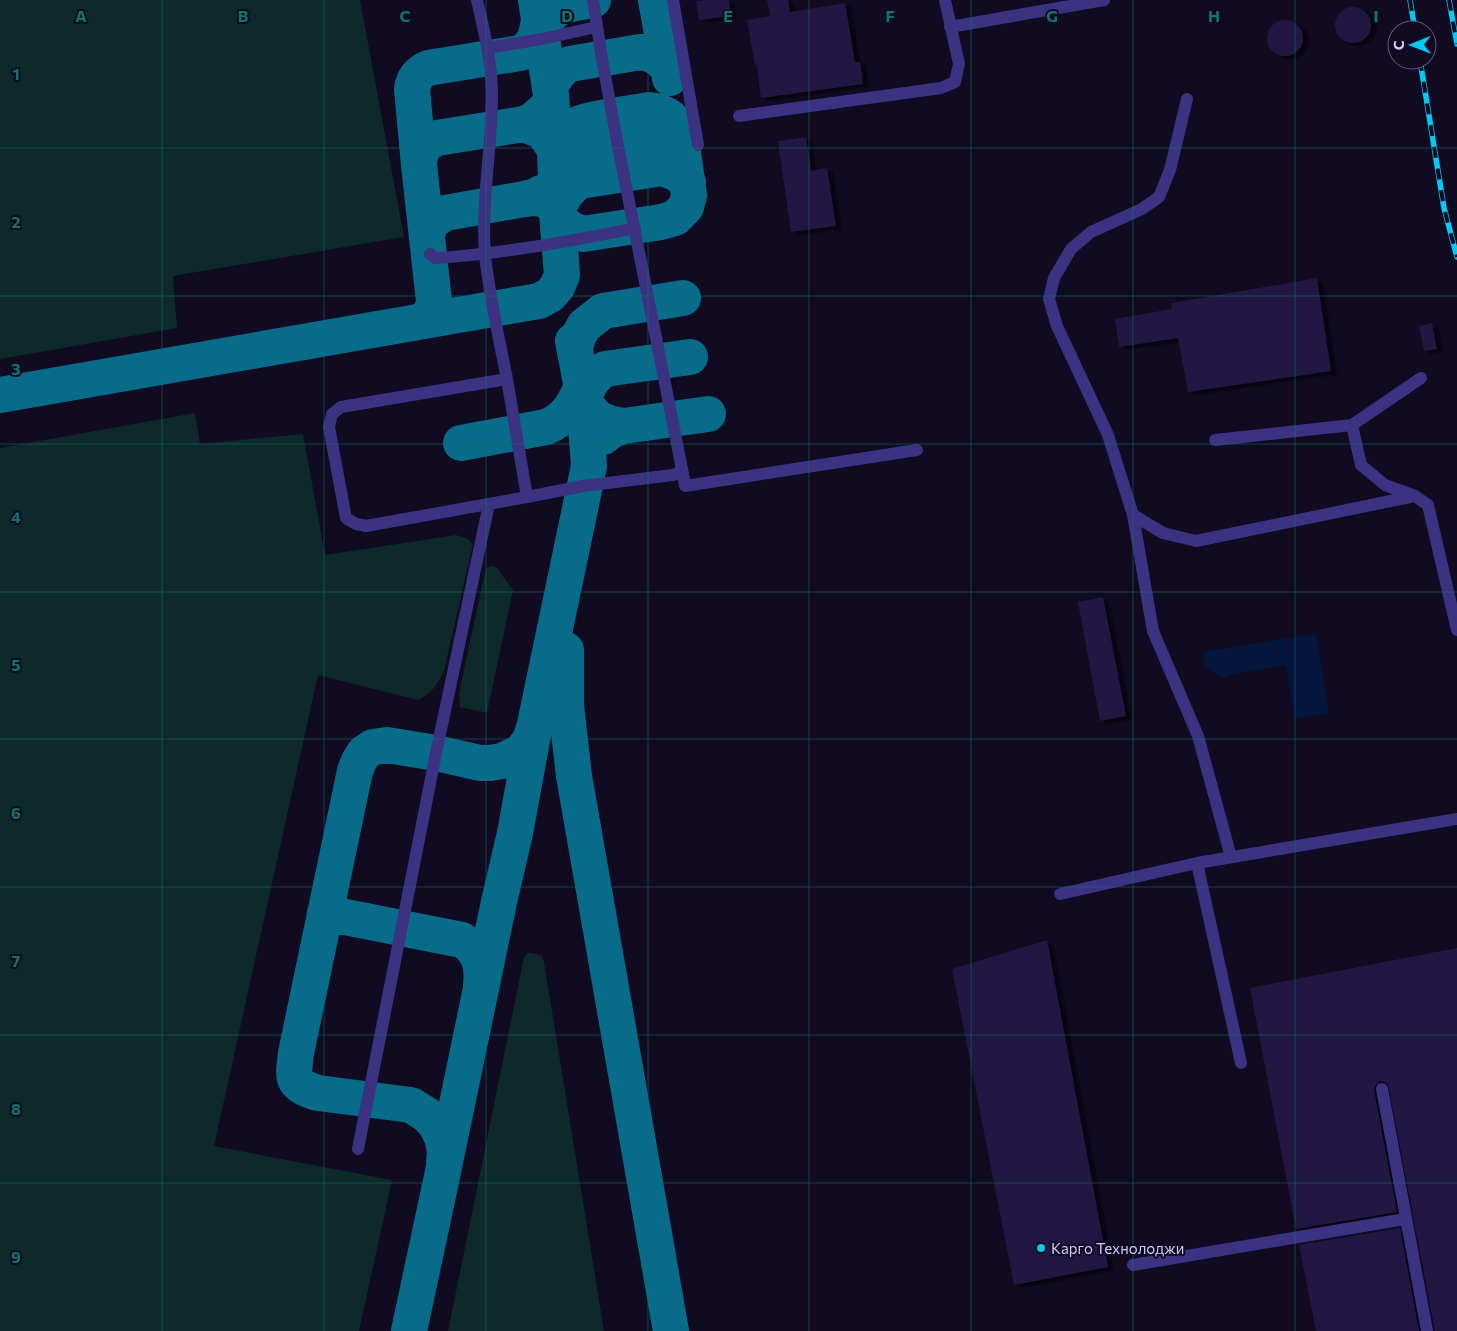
<svg xmlns="http://www.w3.org/2000/svg" width="1457" height="1331" font-family="Commissioner,sans-serif">
<style>
.green{fill:#0d292a}
.water{fill:#05163e}
.lines{fill:none;stroke-linecap:round;stroke-linejoin:round}
.taxiway{stroke:#086b8a;stroke-width:36}
.building{fill:#221642;filter:url(#shadow)}
.minor{stroke:#3b3282;stroke-width:12}
.rail-casing{stroke:#00cbf4;stroke-width:5.5}
.rail{stroke:#100b20;stroke-width:4;stroke-dasharray:11;stroke-linecap:butt}
.grid{fill:none;stroke:#0f766e;stroke-width:1;stroke-opacity:0.55}
.poi-dot{fill:#00cbf4;stroke:#100b20;stroke-width:2}
.labels{text-anchor:middle;dominant-baseline:central;stroke-width:4;stroke-linejoin:round;paint-order:stroke}
.poi-label{font-size:15px;fill:#d3c9ff;stroke:#100b20;text-anchor:start}
.grid-label{font-size:16px;text-anchor:middle;font-weight:bold;fill:#0f766e;stroke:#100b20;stroke-width:4;stroke-linejoin:round;paint-order:stroke}
</style>
<defs>
<filter id="shadow"><feDropShadow dx="5.5" dy="3" stdDeviation="1" flood-color="#0009"/></filter>
</defs>
<rect width="100%" height="100%" fill="#100b20"/>
<path class="green" d="M0,0H360L404,237L173,276L177,328L0,359Z
M195,413L200,444L303,434L325,555L456,535L468,539L473,544L444,671C438,684 431,694 418,700L318,675L214,1146L392,1180L359,1331H0V448Z
M491,566L497,568L513,590L487,713L460,707L459,693L485,572L487,568Z
M528,953H533L542,956L544,962L604,1331H448L524,957Z"/>
<path class="water" d="M1316,634L1329,713L1294,719L1286,665L1231,674L1225,679L1218,676L1205,665L1203,652Z"/>
<g class="lines">
<path class="taxiway" d="M656,0L670,78
M541,33C550,5 567,4 593,0
M550,89C554,78 560,69 570,64L640,52C653,53 660,59 668,68
M524,124L543,132L555,149C560,141 564,133 572,127C585,118 630,114 648,110C677,111 689,136 673,159
M419,165C419,152 424,144 437,138L524,124L533,120L544,110
M557,187C560,168 563,158 581,150L656,140
M519,200L534,198L547,200L552,205L564,224L571,229L583,234L661,222L675,218L686,207L689,195L681,138
M557,213C561,199 567,190 580,181L662,168L676,173L688,182
M427,235L431,222L445,213L519,200L536,196L541,193
M414,323C427,319 432,314 434,301L419,165L412,89C414,78 418,73 428,68L520,53C535,46 537,34 539,19
M576,357L575,347L578,337L584,326L603,311L683,298
M0,395L458,315L539,301L550,295L557,287L562,275L557,213L555,149L551,95L536,0
M624,426C603,424 593,418 584,399C589,384 592,378 605,369L690,357
M603,437L612,430L624,426L708,414
M461,443L546,427C566,419 575,404 582,385
M566,650V705L574,776L671,1331
M325,913L462,940C480,951 483,966 481,986
M444,1162L445,1151L442,1137L436,1125L427,1115L411,1105L318,1093C290,1084 293,1080 296,1053L355,771L359,761L364,753L373,747L387,745L436,753L480,763H490L502,761L521,752L530,740L535,725
M409,1331L440,1186L499,902L515,833L535,724L589,466L584,399L573,341"/>
</g>
<path class="building" d="M707,0H729L731,16L699,20L696,1Z
M767,0H788L790,12L845,3L855,62H860L863,84L761,98L757,65H755L747,20L770,16Z
M1335 25a18 18 0 1 1 36 0a18 18 0 1 1-36 0Z
M1267 38a18 18 0 1 1 36 0a18 18 0 1 1-36 0Z
M806,137L811,171L827,168L836,226L791,232L778,141Z
M1317,278L1331,371L1188,392L1178,338L1119,347L1115,319L1172,309L1171,303Z
M1432,323L1437,349L1424,351L1419,326Z
M1103,597L1126,716L1100,721L1078,602Z
M1047,940L1108,1267L1014,1285L952,969Z
M1457,948V1331H1435L1388,1084L1385,1082L1380,1081L1375,1086L1374,1090L1397,1212L1296,1229L1250,988Z
M1400,1228L1419,1331H1316L1299,1245Z"/>
<g class="lines">
<path class="minor" d="M477,0C484,31 492,62 492,94C492,148 481,201 485,255C489,295 499,338 507,379L341,407L332,414L329,427L346,518L356,524L366,526L527,497L583,486L673,475C679,473 682,471 681,464L618,146L602,59L593,0
M673,0L698,145
M950,27L1104,0
M488,48L542,39L596,27
M1187,99L1170,170L1159,197L1142,209L1091,232L1071,249L1054,278L1049,299L1057,326L1108,435L1133,515L1153,631L1198,736L1231,857
M739,116L941,88L955,82L959,64L945,0
M430,254L435,258H438C505,253 569,242 635,228
M507,379L527,497
M1352,425L1421,378
M1215,440L1352,425L1361,465L1385,485L1415,496L1428,505L1457,630
M682,468L685,486L917,450
M1133,515L1163,533L1196,541L1415,496
M1197,863L1241,1063
M1060,894L1197,863L1457,819
M1382,1089L1427,1331
M358,1149L436,753L489,504
M1133,1265L1405,1219"/>
<defs>
<path id="rail" d="M1410,0L1415,30
M1449,0L1457,44
M1420,60L1444,208L1457,257"/>
</defs>
<use href="#rail" class="rail-casing"/>
<use href="#rail" class="rail"/>
</g>
<path class="grid" d="M162,0V1331M324,0V1331M486,0V1331M648,0V1331M809,0V1331M971,0V1331M1133,0V1331M1295,0V1331M0,148H1457M0,296H1457M0,444H1457M0,592H1457M0,739H1457M0,887H1457M0,1035H1457M0,1183H1457"/>
<circle class="poi-dot" cx="1041" cy="1248" r="5"/>
<g class="labels">
<g class="poi-label">
<text x="1051" y="1248">Карго Технолоджи</text>
</g>
</g>
<g class="grid-label">
<text x="81" y="22">A</text>
<text x="243" y="22">B</text>
<text x="405" y="22">C</text>
<text x="567" y="22">D</text>
<text x="728" y="22">E</text>
<text x="890" y="22">F</text>
<text x="1052" y="22">G</text>
<text x="1214" y="22">H</text>
<text x="1376" y="22">I</text>
<text x="16" y="80">1</text>
<text x="16" y="228">2</text>
<text x="16" y="375">3</text>
<text x="16" y="523">4</text>
<text x="16" y="671">5</text>
<text x="16" y="819">6</text>
<text x="16" y="967">7</text>
<text x="16" y="1115">8</text>
<text x="16" y="1263">9</text>
</g>
<g transform="translate(1412 45) rotate(269)"><circle r="24" fill="#100b20" stroke="#5e5779"/>
<path d="M0-4L9 19L0 12L-9 19Z" fill="#00cbf4"/>
<text y="-8" font-size="14" font-weight="bold" text-anchor="middle" fill="#d3c9ff">С</text>
</g>
</svg>
